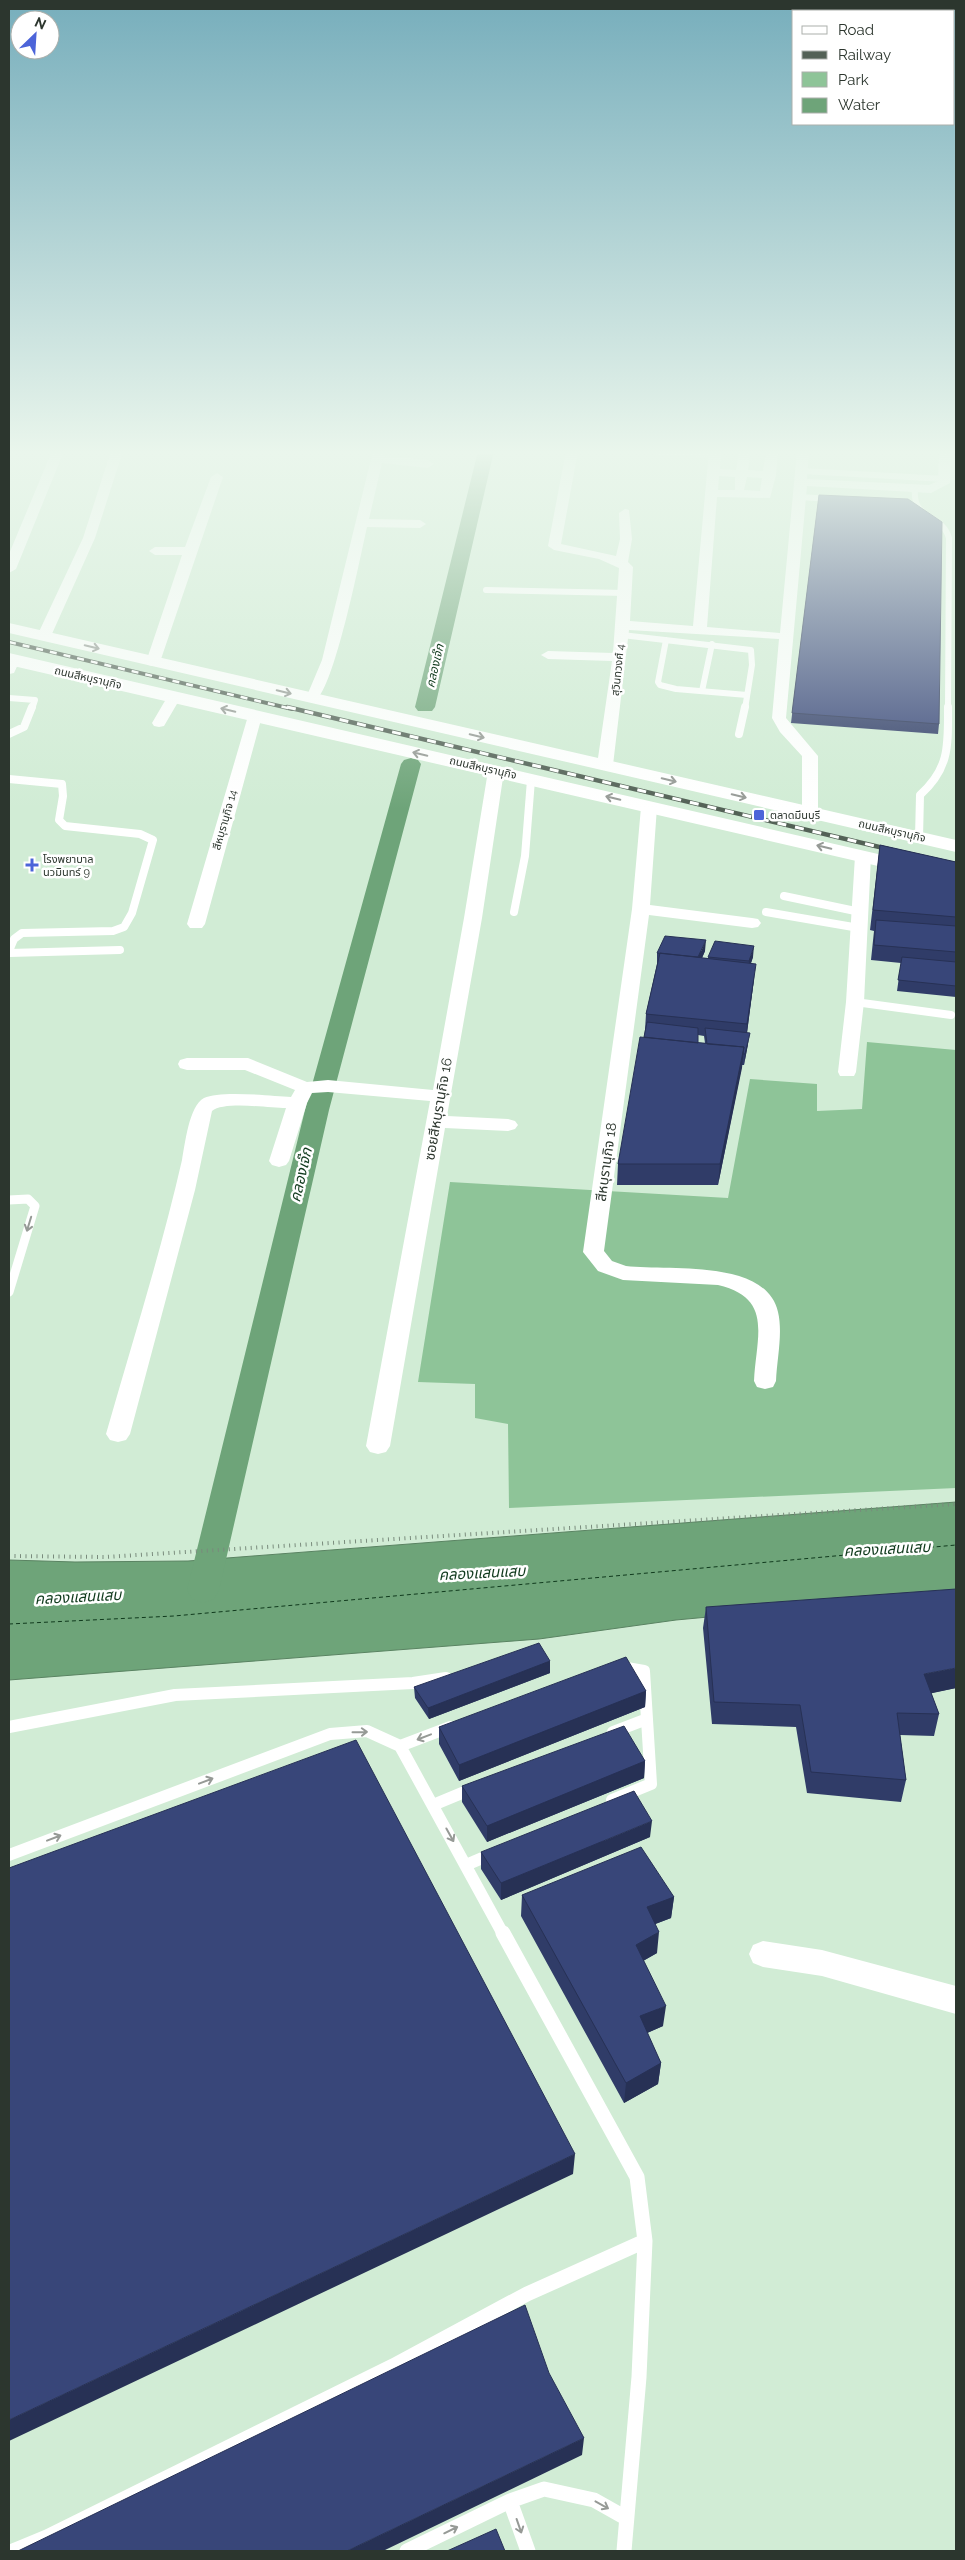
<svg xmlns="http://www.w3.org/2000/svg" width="965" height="2560" font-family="Raleway,'Noto Sans Thai',sans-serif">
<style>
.green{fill:#8ec498}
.water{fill:#6ea479;stroke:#5a8362}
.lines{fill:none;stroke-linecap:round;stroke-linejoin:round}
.canal{fill:#6ea479;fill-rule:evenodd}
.ferry{stroke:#103a1d;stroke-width:1;stroke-dasharray:4 3;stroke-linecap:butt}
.path{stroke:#798b7c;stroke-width:4;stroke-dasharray:1 4.5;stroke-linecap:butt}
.lane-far4{stroke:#fff;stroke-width:6}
.lane-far3{stroke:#fff;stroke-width:8}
.lane-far2{stroke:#fff;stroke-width:9}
.lane-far1{stroke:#fff;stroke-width:12}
.lane{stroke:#fff;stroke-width:15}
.street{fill:#fff;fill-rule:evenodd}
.secondary{fill:#fff;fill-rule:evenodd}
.rail-far1-casing{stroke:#536156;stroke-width:4}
.rail-casing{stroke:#536156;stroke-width:4.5}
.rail-far1{stroke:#fff;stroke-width:2.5;stroke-dasharray:7;stroke-linecap:butt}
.rail{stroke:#fff;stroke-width:3;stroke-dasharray:9;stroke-linecap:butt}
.wall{fill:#303c68;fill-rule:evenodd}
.shaded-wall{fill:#273155}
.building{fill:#384679;stroke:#273155}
.oneway{stroke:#969a96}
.poi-dot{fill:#4c64d9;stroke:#fff;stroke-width:2}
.labels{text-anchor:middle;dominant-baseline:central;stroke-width:5;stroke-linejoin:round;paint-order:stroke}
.far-street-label{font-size:11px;fill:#2c362e;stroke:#fff}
.far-poi-label{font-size:11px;fill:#2c362e;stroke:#fff;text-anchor:start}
.far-water-label{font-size:12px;font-style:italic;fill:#103a1d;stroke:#fff}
.street-label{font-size:14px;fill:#2c362e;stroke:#fff}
.water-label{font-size:15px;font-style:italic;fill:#103a1d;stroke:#fff}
</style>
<rect width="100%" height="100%" fill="#d1ecd5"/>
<path class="green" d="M867,1042L956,1050V1488L509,1508L508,1424L475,1418V1384L418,1382L450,1182L728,1198L750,1079L817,1084V1111L862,1109Z"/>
<path class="water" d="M956,1502V1594L676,1620L539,1639L9,1680V1560L75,1562L188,1561Z"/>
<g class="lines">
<path class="canal" d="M478,451H494L435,707L432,711H418L415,707Z
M411,758L418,760L421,764L329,1110L219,1590L214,1599L203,1603L192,1599L187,1590L305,1110L401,764L404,760Z"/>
<path class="ferry" d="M9,1624L174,1616L956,1545"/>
<path class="path" d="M9,1556L105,1557L956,1504"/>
<path class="lane-far4" d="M690,451V453L715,454
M657,452L690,453
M802,471L945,479
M915,489C912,521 942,513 949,538L948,709
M800,497L831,499
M486,590L625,593
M622,635L751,650L752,665L745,709
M666,640L658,682L660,685L676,689L747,695
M702,691L712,644
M9,698L35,700L32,709"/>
<path class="lane-far3" d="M9,734L24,727L32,707
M739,734L745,707
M9,779L62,784L63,796L59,820L65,826L140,834L153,840L132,913L124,927L113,931L22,933L14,939L9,951
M919,838L920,795C950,768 948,745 948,707
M784,896L860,912
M514,912L525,856L531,780
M766,912L859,928
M9,953L120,950
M855,1002L951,1015"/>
<path class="lane-far2" d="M9,1200L28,1199L35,1206L9,1292"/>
<path class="lane-far1" d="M9,1727L175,1695L413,1683L446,1678
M613,1732L647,1719
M400,1746L450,1727
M612,1800L651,1784L644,1671L621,1667
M433,1805L474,1788
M9,1855L330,1734L367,1731L400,1746L503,1934
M466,1865L494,1853"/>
<path class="lane" d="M503,1933L637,2177L645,2241L639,2377L624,2551
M510,2501L528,2551
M13,2551L47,2537L393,2366L527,2294L645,2241
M407,2551L510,2501L544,2489L594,2500L626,2518"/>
<path class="street" d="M52,451H64L16,569L9,573V554Z
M111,451H123L95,538L51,636L49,639H39L37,636L83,538Z
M373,451H385L384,456L428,460L434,464L428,468L382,463L369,519L420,520L426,524L420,528L367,527C361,553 333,697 313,702L308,701L306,698L322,660Z
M566,451H578L561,544L616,556L620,539L619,513L625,509L629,510L632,539L628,562L633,567L630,621L693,626L709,451H721L720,469L736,470L739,451H751L748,470L763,471L766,451H778L776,475L770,498L717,497L707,627L780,633L797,451H809L807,479L929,485L938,481L939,451H951L950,483L931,493L807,486L786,718L818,756V812L816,815H804L802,812V756L780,732L772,718L779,639L629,630L613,765L605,770L597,765L612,661L548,659L541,655L548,651L613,653L619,568L599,559L554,550L548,546ZM719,476L735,477V490H718ZM747,477L762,478L760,491L744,490Z
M217,473L223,477L160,662L153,666L148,665L146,662L182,555H155L149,551L155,547H185L211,477Z
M13,656L20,660L14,673L9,674V657Z
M174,693L181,697L164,726L159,727L154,726L152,723L169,694Z
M255,712L262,716L205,924L202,928H190L187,924L248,716Z
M496,766L504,771L482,918L447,1116L508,1119L515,1121L518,1125L515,1129L508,1131L445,1128L390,1446L386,1452L378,1454L370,1452L366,1446L430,1101L328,1092L312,1093L307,1103L289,1161L286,1165L279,1167L272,1165L269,1161L286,1108C269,1108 224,1101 212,1111L195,1190L130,1434L126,1440L118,1442L110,1440L106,1434C132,1343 161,1252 182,1160C185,1144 189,1106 204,1098C220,1090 271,1096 291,1097L295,1090L245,1070H187L180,1068L178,1064L180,1060L187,1058H248L307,1082L328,1080L433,1090L464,918L488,771Z
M649,802L657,807L650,905L752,918L758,919L761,923L758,927L752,928L649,915L604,1251L612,1261L626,1266C667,1271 766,1258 778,1312C783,1333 777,1359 776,1381L773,1387L765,1389L757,1387L754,1381C756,1337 774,1298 718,1285L623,1280L598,1271L583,1252L632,909L641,807Z
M863,851L871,856L864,1002L856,1072L854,1076H840L838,1072L846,1002L855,856Z
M763,1941L822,1950L956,1986V2014L822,1976L763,1967L753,1963L749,1954L753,1945Z"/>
<path class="secondary" d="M9,623L956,840V852L9,633Z
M9,653L956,872V884L9,665Z"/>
<defs>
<path id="rail-far1" d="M9,642L292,709"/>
<path id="rail" d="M287,707L892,850"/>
</defs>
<use href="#rail-far1" class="rail-far1-casing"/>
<use href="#rail" class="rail-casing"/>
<use href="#rail-far1" class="rail-far1"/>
<use href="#rail" class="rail"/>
</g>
<path class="wall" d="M819,495L939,724L938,734L791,723Z
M880,845L956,862V997L897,991L901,963L871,960L874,931L870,930Z
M705,951L702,958H708V957H753L751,963L754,979L747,1033L748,1044L744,1065H742L718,1185H617L618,1164L644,1037L645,1030L646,1014L657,964V953ZM698,1035L704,1036L705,1043H698Z
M706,1607L956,1688L931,1693L939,1714L934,1736L900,1735L906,1780L901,1802L807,1793L796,1727L712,1724L703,1628Z
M550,1661V1673L429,1719L415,1698L414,1687Z
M646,1691L645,1707L459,1781L439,1744V1727Z
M645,1761L644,1778L487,1842L462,1802V1786Z
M650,1837L501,1900L481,1869V1852Z
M522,1895L674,1897L671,1918L655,1924L657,1953L643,1961L663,2026L647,2033L661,2063L658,2084L624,2103L521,1916Z"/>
<path class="shaded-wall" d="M706,940L705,951L697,969L698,958Z
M754,946L753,957L748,972L749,961Z
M756,964L754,979L746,1040L747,1024Z
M750,1033L748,1044L744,1065L745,1054Z
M744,1047L742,1068L718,1185L720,1164Z
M550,1661V1673L429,1719L428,1708Z
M956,1668V1688L919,1696L924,1674Z
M646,1691L645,1707L459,1781V1765Z
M645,1761L644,1778L487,1842V1826Z
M652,1821L650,1837L501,1900V1883Z
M674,1897L671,1918L645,1928L647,1907Z
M659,1932L657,1953L634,1966L636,1945Z
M666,2006L663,2026L638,2037L640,2016Z
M661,2063L658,2084L624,2103L626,2083Z
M575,2154L573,2174L9,2441V2420Z
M584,2438L582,2455L383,2551H347Z"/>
<path class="building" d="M819,495L908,499L942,522L939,724L792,713Z
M880,845L956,862V917L873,910Z
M876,920L956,926V952L874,945Z
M665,936L706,940L698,957L657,953Z
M715,941L754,946L749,961L708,957Z
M660,953L756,964L747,1024L646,1014Z
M902,957L956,962V986L898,980Z
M647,1022L698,1028V1043L644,1037Z
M705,1028L750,1033L745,1054H743L744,1047L707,1044Z
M640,1037L744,1047L720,1164H618Z
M956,1589V1668L924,1674L939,1714L897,1713L906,1780L811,1772L800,1705L714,1702L706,1607Z
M539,1643L550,1661L428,1708L414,1687Z
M626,1657L646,1691L459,1765L439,1727Z
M624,1726L645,1761L487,1826L462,1786Z
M356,1740L575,2154L9,2420V1868Z
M634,1791L652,1821L501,1883L481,1852Z
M641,1847L674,1897L647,1907L659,1932L636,1945L666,2006L640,2016L661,2063L626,2083L522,1895Z
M525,2305L549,2373L584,2438L347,2551H18Z
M496,2529L505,2551H447Z"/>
<defs><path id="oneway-shaft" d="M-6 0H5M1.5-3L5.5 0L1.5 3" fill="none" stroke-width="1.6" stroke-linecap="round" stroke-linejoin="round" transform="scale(1.25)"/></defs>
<g class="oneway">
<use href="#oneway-shaft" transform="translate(92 647) rotate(13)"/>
<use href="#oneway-shaft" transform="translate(284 692) rotate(13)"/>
<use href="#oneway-shaft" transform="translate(228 710) rotate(-167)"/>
<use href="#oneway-shaft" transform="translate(477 736) rotate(13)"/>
<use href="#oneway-shaft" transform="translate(420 754) rotate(-167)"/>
<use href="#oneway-shaft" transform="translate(669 780) rotate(13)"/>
<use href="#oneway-shaft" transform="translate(739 796) rotate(13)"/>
<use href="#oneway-shaft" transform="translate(613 798) rotate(-167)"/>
<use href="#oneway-shaft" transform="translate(824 847) rotate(-167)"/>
<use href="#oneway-shaft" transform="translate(29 1224) rotate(107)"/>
<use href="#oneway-shaft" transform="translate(360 1732) rotate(-1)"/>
<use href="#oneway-shaft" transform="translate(424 1737) rotate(159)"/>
<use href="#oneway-shaft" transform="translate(206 1781) rotate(-21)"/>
<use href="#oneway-shaft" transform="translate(450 1835) rotate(61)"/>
<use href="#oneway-shaft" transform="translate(54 1838) rotate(-21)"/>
<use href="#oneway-shaft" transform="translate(602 2505) rotate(29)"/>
<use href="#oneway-shaft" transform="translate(519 2526) rotate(71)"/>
<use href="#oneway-shaft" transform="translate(451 2530) rotate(-26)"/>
</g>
<linearGradient id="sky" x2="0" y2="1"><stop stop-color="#77aebc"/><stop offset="0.56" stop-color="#eaf6ec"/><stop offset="1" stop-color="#eaf6ec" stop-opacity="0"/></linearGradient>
<rect width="965" height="809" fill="url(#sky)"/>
<g class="poi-dot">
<rect x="753" y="809" width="12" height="12" rx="2.5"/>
<path d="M29.5 857.5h5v5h5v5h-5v5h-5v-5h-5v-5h5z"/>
</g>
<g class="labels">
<g class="far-street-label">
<text transform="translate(618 670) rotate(-84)">สุวินทวงศ์ 4</text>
<text transform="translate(88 678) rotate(13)">ถนนสีหบุรานุกิจ</text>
<text transform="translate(483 768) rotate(13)">ถนนสีหบุรานุกิจ</text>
<text transform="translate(225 820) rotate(-74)">สีหบุรานุกิจ 14</text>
<text transform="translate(892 831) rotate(13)">ถนนสีหบุรานุกิจ</text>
</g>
<g class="far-poi-label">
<text x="770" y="815">ตลาดมีนบุรี</text>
<text x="43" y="859">โรงพยาบาล<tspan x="43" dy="13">นวมินทร์ 9</tspan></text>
</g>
<g class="far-water-label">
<text transform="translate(435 666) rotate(-77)">คลองเจ๊ก</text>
</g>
<g class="street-label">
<text transform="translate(438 1109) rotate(-80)">ซอยสีหบุรานุกิจ 16</text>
<text transform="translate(606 1162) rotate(-82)">สีหบุรานุกิจ 18</text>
</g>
<g class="water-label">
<text transform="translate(301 1175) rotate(-77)">คลองเจ๊ก</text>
<text transform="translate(887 1549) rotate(-3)">คลองแสนแสบ</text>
<text transform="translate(482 1573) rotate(-3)">คลองแสนแสบ</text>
<text transform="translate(78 1597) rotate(-3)">คลองแสนแสบ</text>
</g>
</g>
<rect width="965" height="2560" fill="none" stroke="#2c362e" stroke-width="20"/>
<rect x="792" y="10" width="162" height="115" fill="#ffffff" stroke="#abafab"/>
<rect x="802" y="26" width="25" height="8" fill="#ffffff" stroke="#abafab"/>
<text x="838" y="35" font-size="15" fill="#2c362e">Road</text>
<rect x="802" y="51" width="25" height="8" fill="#536156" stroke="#abafab"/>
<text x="838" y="60" font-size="15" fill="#2c362e">Railway</text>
<rect x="802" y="72" width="25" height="15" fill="#8ec498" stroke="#abafab"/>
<text x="838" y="85" font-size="15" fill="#2c362e">Park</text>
<rect x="802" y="98" width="25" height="15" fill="#6ea479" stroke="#abafab"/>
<text x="838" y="110" font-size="15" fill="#2c362e">Water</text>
<g transform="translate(35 35) rotate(25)"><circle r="24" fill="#ffffff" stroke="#abafab"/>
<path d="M0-4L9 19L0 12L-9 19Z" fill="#4c64d9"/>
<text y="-8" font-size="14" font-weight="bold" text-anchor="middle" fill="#2c362e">N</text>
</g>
</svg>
